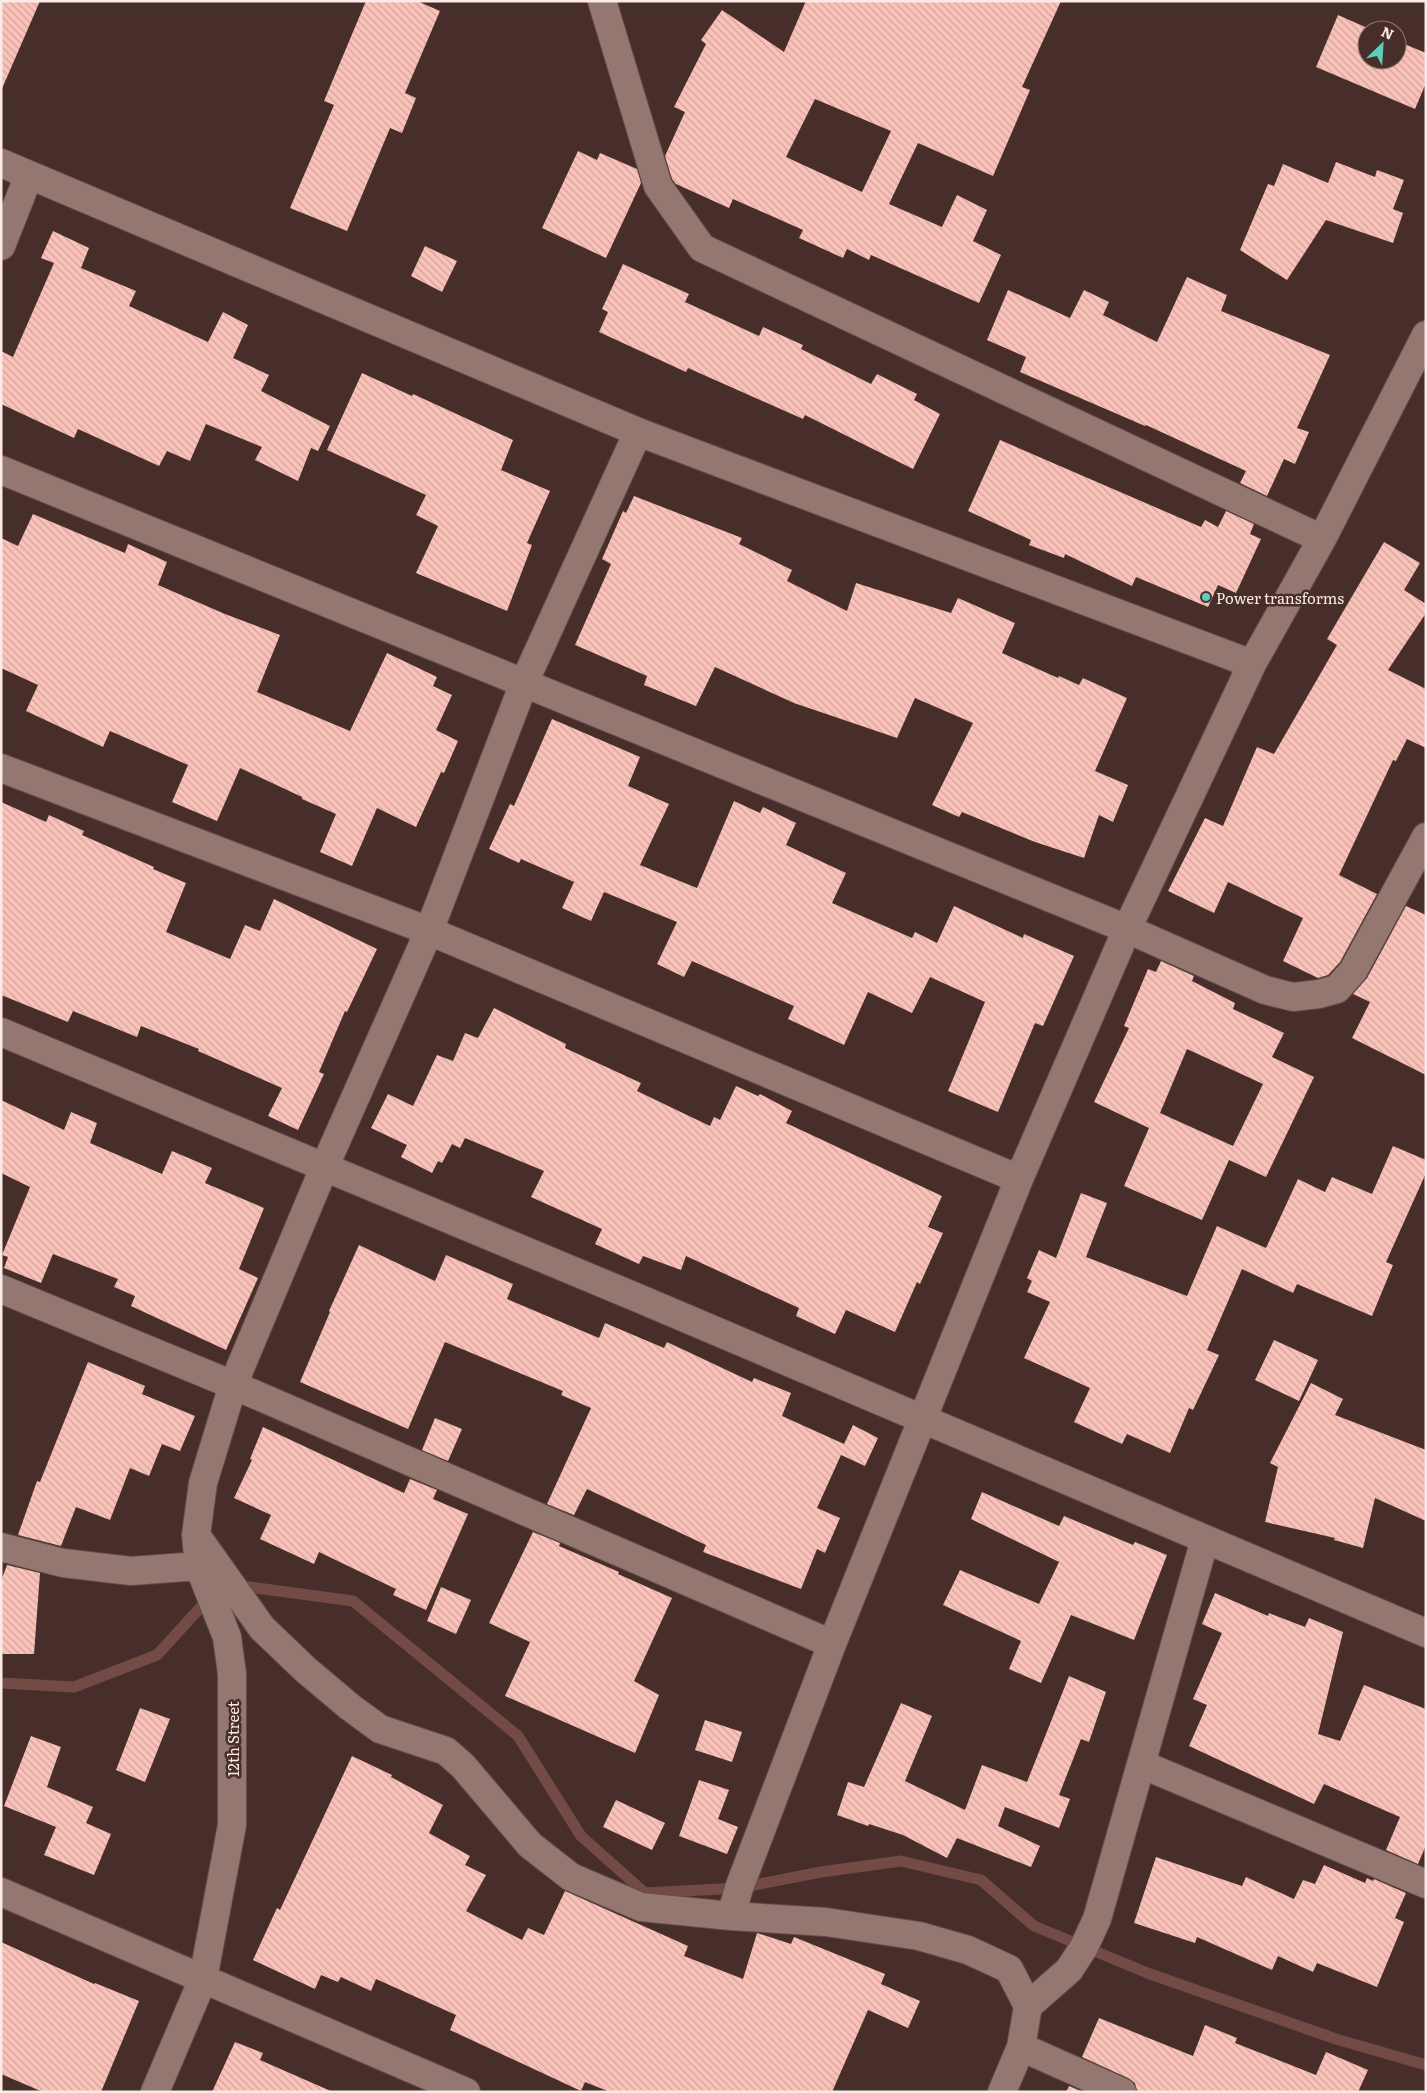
<svg xmlns="http://www.w3.org/2000/svg" width="1427" height="2093" font-family="Literata,serif">
<style>
.lines{fill:none;stroke-linecap:round;stroke-linejoin:round}
.stream{stroke:#744a47;stroke-width:11}
.building{fill:url(#building-back-hatch);fill-rule:evenodd}
.minor-casing{stroke:#634d49;stroke-width:30}
.minor{stroke:#957771;stroke-width:28}
.poi-dot{fill:#5cceba;stroke:#482e2a;stroke-width:2}
.labels{text-anchor:middle;dominant-baseline:central;stroke-width:5;stroke-linejoin:round;paint-order:stroke}
.poi-label{font-size:15px;fill:#fbeae6;stroke:#482e2a;text-anchor:start}
.street-label{font-size:15px;fill:#fbeae6;stroke:#482e2a}
</style>
<defs>
<pattern id="building-back-hatch" width="6" height="6" patternUnits="userSpaceOnUse" patternTransform="scale(1.25)"><rect width="6" height="6" fill="#fac2b8"/><path d="M-1 5l2 2M0 0l6 6M5-1l2 2" fill="none" stroke="#cea39b"/></pattern>
</defs>
<rect width="100%" height="100%" fill="#482e2a"/>
<g class="lines">
<path class="stream" d="M235,1585L353,1601L518,1736L581,1836L645,1893L739,1888L821,1872L901,1861L981,1880L1034,1926L1150,1974L1336,2039L1426,2065
M1,1683L74,1687L157,1655L210,1597"/>
</g>
<path class="building" d="M1,1H40L1,91Z
M366,1H417L440,11L405,93L416,98L402,133L390,128L347,231L290,208L334,105L324,101Z
M806,1H1061L1022,87L1030,90L993,176L918,143L889,204L942,227L957,195L987,210L973,241L1001,255L979,303L871,255L869,260L847,249L843,258L799,238L803,230L733,199L729,208L676,184L672,179L665,156L685,112L674,107L706,44L701,40L722,10L784,52ZM815,99L891,131L862,192L786,157Z
M1338,15L1372,30H1367V60H1397V41L1426,53V83L1415,109L1316,67Z
M578,151L597,160L600,153L637,169L641,183L606,258L542,228Z
M1336,162L1375,177L1377,170L1404,180L1393,209L1403,213L1393,243L1326,220L1287,280L1240,250L1268,184L1274,186L1283,164L1328,183Z
M53,231L89,248L81,268L136,291L129,306L208,342L223,312L248,325L233,358L269,375L261,391L330,426L318,451L311,448L298,481L255,460L262,447L206,424L190,461L167,451L159,466L78,429L74,438L1,404V351L13,357L54,263L41,258Z
M425,246L457,261L442,292L411,276Z
M623,264L689,294L685,302L759,336L763,327L803,345L801,349L871,384L877,374L917,394L914,400L940,414L913,469L805,415L803,419L688,368L686,372L599,332L608,312L602,309Z
M1187,277L1227,295L1221,311L1330,355L1297,428L1309,432L1295,464L1284,459L1267,496L1240,483L1246,471L1146,425L1145,426L1020,372L1026,357L987,340L1008,290L1070,318L1084,290L1109,302L1103,315L1157,342Z
M362,373L412,396L413,394L513,440L501,470L550,491L527,543L532,545L507,611L416,573L438,526L416,515L426,495L327,450Z
M1000,440L1201,527L1205,520L1218,527L1226,511L1254,524L1250,534L1261,539L1236,593L1218,585L1208,607L1136,577L1132,586L1065,554L1064,558L1029,545L1031,540L968,511Z
M634,496L742,538L739,544L792,570L787,581L847,611L856,583L951,613L958,598L1015,623L1002,653L1058,678L1059,676L1079,685L1083,678L1127,698L1095,771L1128,785L1113,822L1099,815L1084,858L1035,842L962,812L959,817L932,805L973,723L915,698L897,738L794,703L715,667L696,706L644,685L647,676L575,645L611,564L602,559L623,511L626,513Z
M33,514L125,553L128,544L167,562L158,585L225,614L280,635L257,692L350,731L387,653L437,677L433,686L452,695L436,730L458,741L444,773L441,772L416,827L377,808L352,866L320,852L336,814L302,799V797L240,768L217,821L172,802L188,765L110,731L103,747L26,711L38,685L1,668V538L18,546Z
M1384,542L1420,563L1404,590L1426,604V613L1388,670L1426,689V748L1407,739L1396,761L1393,760L1339,875L1377,894L1340,962L1328,975L1318,978L1283,961L1303,918L1228,882L1214,913L1168,891L1205,818L1223,826L1257,747L1274,754L1337,645L1327,639Z
M552,719L640,757L628,786L669,804L640,865L697,888L734,801L760,813L763,807L796,823L786,845L846,873L832,903L912,938L915,932L937,943L954,906L1023,938L1024,934L1074,956L1043,1026L1035,1023L998,1112L948,1091L985,1002L930,977L912,1013L868,992L844,1045L788,1019L794,1006L692,961L684,977L657,964L677,922L604,892L591,921L562,908L574,882L521,859L519,863L489,849L510,804L514,806Z
M1,802L46,822L49,815L84,831L82,835L154,867L153,869L186,883L166,932L230,959L245,925L260,931L274,899L377,949L347,1012L345,1011L319,1072L324,1074L298,1130L268,1116L282,1088L198,1051L199,1049L141,1026L137,1037L73,1011L68,1022L1,995Z
M1406,906L1426,915V1075L1352,1038L1370,1002L1353,994L1367,978Z
M1161,961L1194,976L1192,981L1235,1003L1233,1009L1284,1033L1272,1057L1314,1077L1266,1177L1229,1160L1202,1220L1124,1186L1149,1128L1094,1102L1129,1028L1124,1026L1148,969L1156,972ZM1187,1049L1263,1084L1233,1146L1160,1113Z
M494,1008L566,1044L565,1048L641,1083L637,1091L710,1126L714,1117L720,1120L736,1086L758,1096L760,1094L792,1111L786,1123L942,1196L928,1227L943,1233L920,1284L917,1282L895,1332L846,1310L835,1334L796,1316L799,1308L686,1256L681,1270L643,1256L639,1264L595,1244L602,1229L531,1197L544,1171L465,1138L460,1148L452,1144L442,1163L438,1161L432,1173L401,1157L407,1145L371,1128L388,1094L413,1106L437,1055L453,1061L465,1033L478,1038Z
M1,1100L64,1130L71,1112L97,1123L90,1143L162,1174L172,1151L212,1168L205,1183L264,1208L239,1269L258,1278L226,1350L131,1306L135,1296L114,1287L118,1279L53,1254L41,1283L4,1268L8,1257L2,1255L30,1187L1,1173Z
M1393,1146L1426,1160V1173L1386,1262L1393,1265L1372,1316L1297,1284L1293,1293L1242,1269L1207,1350L1219,1355L1193,1410L1189,1408L1170,1453L1127,1434L1122,1444L1074,1422L1090,1388L1024,1358L1050,1302L1027,1292L1032,1281L1027,1278L1039,1250L1056,1258L1081,1193L1107,1203L1086,1257L1187,1296L1217,1226L1266,1248L1298,1179L1325,1192L1332,1177L1372,1194Z
M359,1245L435,1281L446,1255L513,1284L507,1299L599,1338L605,1323L664,1348L667,1342L752,1382L754,1378L791,1393L782,1416L844,1444L853,1425L878,1438L865,1466L841,1455L817,1508L840,1518L825,1553L817,1549L801,1589L703,1552L706,1545L587,1489L574,1515L547,1504L591,1408L561,1395L563,1391L445,1342L408,1429L300,1382L330,1312L329,1311Z
M1274,1340L1318,1360L1299,1401L1255,1380Z
M88,1362L145,1386L142,1394L195,1416L180,1451L162,1444L149,1476L130,1468L110,1520L76,1507L61,1546L18,1535L37,1481L40,1482Z
M1311,1383L1343,1399L1335,1415L1426,1450V1521L1375,1498L1363,1548L1334,1540L1335,1538L1265,1522L1278,1467L1270,1463Z
M435,1418L462,1429L448,1461L422,1450Z
M263,1427L404,1493L410,1479L437,1490L433,1499L468,1514L426,1610L393,1595L396,1589L319,1552L314,1564L260,1539L271,1515L234,1498L252,1460L250,1459Z
M982,1492L1059,1526L1064,1516L1133,1545L1135,1542L1167,1555L1134,1640L1071,1615L1041,1683L1009,1669L1021,1641L943,1605L960,1570L1039,1604L1059,1562L971,1519Z
M533,1532L560,1543L559,1546L619,1572L618,1574L672,1598L634,1681L659,1695L635,1753L505,1696L530,1642L489,1623Z
M7,1565L40,1573L34,1654H1V1581Z
M441,1587L471,1600L456,1634L427,1621Z
M1215,1593L1268,1616L1269,1613L1305,1627L1309,1618L1343,1632L1318,1734L1340,1741L1364,1685L1426,1709V1845L1418,1864L1386,1850L1400,1817L1324,1784L1314,1804L1189,1746L1207,1705L1193,1699L1222,1633L1202,1624Z
M1069,1676L1106,1692L1089,1742L1081,1739L1059,1795L1070,1799L1059,1828L1005,1807L998,1826L1040,1846L1031,1867L957,1838L947,1858L903,1835L869,1824L868,1826L837,1815L848,1782L864,1787L901,1703L932,1716L905,1781L965,1810L982,1765L1027,1782Z
M140,1708L170,1719L145,1782L116,1770Z
M705,1720L742,1732L732,1762L695,1750Z
M31,1736L61,1747L47,1787L93,1807L86,1823L111,1834L94,1875L44,1855L56,1827L4,1806Z
M352,1756L392,1775L391,1777L443,1805L429,1833L470,1856L465,1865L486,1875L466,1911L522,1940L528,1928L544,1935L565,1891L688,1946L684,1956L743,1979L757,1933L791,1944L794,1937L885,1974L881,1984L920,2001L908,2028L868,2010L832,2092H610L585,2082L581,2091L450,2030L456,2015L376,1979L371,1991L341,1977L338,1982L321,1975L315,1989L253,1960L277,1908L280,1910Z
M699,1780L729,1790L718,1819L738,1827L727,1854L679,1836Z
M616,1800L665,1823L652,1850L603,1827Z
M1156,1857L1242,1886L1246,1877L1294,1899L1303,1880L1315,1884L1324,1865L1365,1883L1367,1878L1373,1881L1374,1879L1406,1893L1395,1918L1404,1922L1377,1987L1317,1963L1313,1972L1278,1956L1272,1970L1197,1937L1195,1943L1134,1923Z
M1,1942L94,1984L95,1983L139,2001L101,2092H43L1,2074Z
M1099,2018L1193,2056L1205,2025L1237,2038L1235,2043L1316,2075L1326,2052L1368,2070L1358,2092H1137L1135,2083L1128,2078L1082,2057Z
M235,2042L263,2053L260,2060L333,2092H212Z
M1069,2086L1083,2092H1066Z"/>
<g class="lines">
<defs>
<path id="minor" d="M602,1L658,186L702,248L1322,539
M1,163L638,432L1252,664
M1,246L29,175
M1,470L1127,929L1265,990L1293,997L1319,994L1337,989L1353,971L1426,837
M1,768L429,931L1019,1179
M1,1032L638,1298L1426,1633
M1,1289L233,1385L832,1644
M198,1538L262,1628L306,1670L350,1707L380,1729L446,1751L463,1766L530,1845L571,1877L641,1907L731,1916L826,1922L919,1936L968,1950L1009,1969L1028,2006L1021,2047L1002,2092
M1,1547L63,1563L131,1571L199,1566
M1141,1764L1426,1884
M1,1892L466,2092
M731,1916L739,1888L832,1644L1019,1179L1127,929L1252,664L1322,539L1426,335
M1028,2006L1069,1970L1084,1947L1097,1919L1205,1539
M1021,2047L1122,2092
M155,2092L203,1979L232,1825V1674L227,1637L199,1566L196,1535L203,1483L233,1385L324,1168L429,931L524,683L638,432"/>
</defs>
<use href="#minor" class="minor-casing"/>
<use href="#minor" class="minor"/>
</g>
<circle class="poi-dot" cx="1206" cy="597" r="5"/>
<g class="labels">
<g class="poi-label">
<text x="1216" y="597">Power transforms</text>
</g>
<g class="street-label">
<text transform="translate(232 1739) rotate(-90)">12th Street</text>
</g>
</g>
<rect width="1427" height="2093" fill="none" stroke="#fbeae6" stroke-width="5"/>
<g transform="translate(1382 45) rotate(25)"><circle r="24" fill="#482e2a" stroke="#907975"/>
<path d="M0-4L9 19L0 12L-9 19Z" fill="#5cceba"/>
<text y="-8" font-size="14" font-weight="bold" text-anchor="middle" fill="#fbeae6">N</text>
</g>
</svg>
